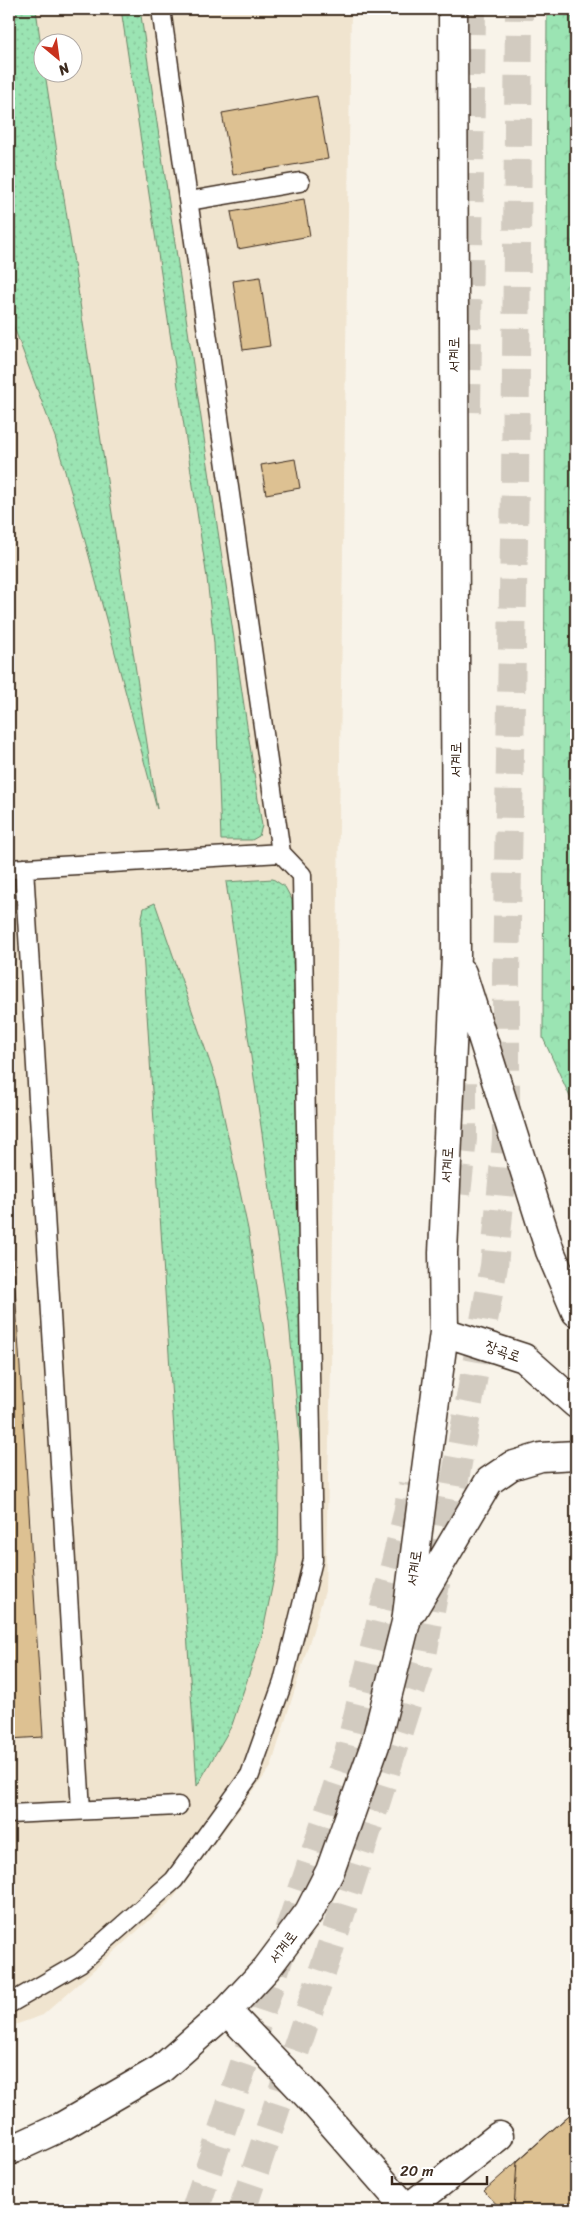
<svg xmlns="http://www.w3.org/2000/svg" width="585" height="2219" font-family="Sriracha,'Poor Story',sans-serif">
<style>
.built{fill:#f0e4cf;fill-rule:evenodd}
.grass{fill:url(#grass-dots);stroke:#6b8768}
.forest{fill:url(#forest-crowns);stroke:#6b8768}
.building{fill:#ddc192;stroke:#3b2a1e}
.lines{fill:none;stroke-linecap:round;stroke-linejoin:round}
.highway-tunnel{stroke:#d2cbc0;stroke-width:28;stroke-dasharray:28 14;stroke-linecap:butt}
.lane-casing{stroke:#3b2a1e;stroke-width:21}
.street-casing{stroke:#3b2a1e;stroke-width:31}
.secondary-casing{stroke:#3b2a1e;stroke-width:31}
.lane{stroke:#fff;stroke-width:18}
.street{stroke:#fff;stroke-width:28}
.secondary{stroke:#fff;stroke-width:28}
.labels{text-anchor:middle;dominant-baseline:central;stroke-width:5;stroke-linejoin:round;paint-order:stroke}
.street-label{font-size:15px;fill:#3b2a1e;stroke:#fff}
</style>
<defs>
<pattern id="grass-dots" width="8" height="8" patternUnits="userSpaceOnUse" patternTransform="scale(1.25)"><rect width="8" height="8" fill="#9be4b3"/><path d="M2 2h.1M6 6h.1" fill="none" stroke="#86c49a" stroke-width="1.8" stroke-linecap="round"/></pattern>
<pattern id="forest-crowns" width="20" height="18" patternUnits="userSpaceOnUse" patternTransform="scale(1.25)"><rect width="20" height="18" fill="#9be4b3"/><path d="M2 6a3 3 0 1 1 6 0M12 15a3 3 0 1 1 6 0" fill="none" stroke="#86c49a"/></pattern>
</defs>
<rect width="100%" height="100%" fill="#f8f3e9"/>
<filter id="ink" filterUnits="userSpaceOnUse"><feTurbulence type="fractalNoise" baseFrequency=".02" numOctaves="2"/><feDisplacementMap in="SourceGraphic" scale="10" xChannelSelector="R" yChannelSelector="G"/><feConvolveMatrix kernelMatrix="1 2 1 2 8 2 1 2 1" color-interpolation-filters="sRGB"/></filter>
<g filter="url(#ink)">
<path class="built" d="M9,9H351L331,1369L325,1591L271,1767L172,1900L43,2015L9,2027ZM42,42H72V72H42Z"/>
<path class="grass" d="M9,9H36L42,54V72L45,73L157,809L81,526L55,437L9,314Z
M121,9H140L262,826L259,836L252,840H221L214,643L207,578Z
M273,879L285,887L292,900L304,1481L289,1322L226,882Z
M155,903L216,1080L248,1229L271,1376L279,1481L278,1558L262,1636L232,1725L197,1786L141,921L144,908Z"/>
<path class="forest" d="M547,9H576V1110L543,1038Z"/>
<path class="building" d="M317,96L328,159L233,175L222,113Z
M304,199L310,236L238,249L231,212Z
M260,277L270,346L243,350L233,281Z
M295,459L300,488L266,494L261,465Z
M9,1190L43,1737L9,1739Z
M576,2109V2210H514L517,2161Z
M576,2109V2210H502L484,2191Z"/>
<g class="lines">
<path class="highway-tunnel" d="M467,412L472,9
M457,1194L463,1139V1075
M195,2210L348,1753L407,1514L412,1484
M242,2210L330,1949L423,1655L494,1266L506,1140V975L515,484L519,9"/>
<defs>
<path id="lane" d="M189,201L300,182
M24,868L81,1810
M9,869L281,853
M9,1814L178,1806
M9,2004L80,1963L174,1880L250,1775L283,1682L313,1560L302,875L281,853L161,9"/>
<path id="street" d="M227,2011L308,2096L407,2209L499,2136"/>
<path id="secondary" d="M462,973L550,1251L576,1312
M444,1332L524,1358L576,1404
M413,1610L489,1481L511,1466L541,1457L576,1455
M9,2151L61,2127L161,2069L227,2011L267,1968L309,1912L330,1871L375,1745L406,1622L444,1332L443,1253L456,955L453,9"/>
</defs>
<use href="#lane" class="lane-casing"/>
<use href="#street" class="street-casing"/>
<use href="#secondary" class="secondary-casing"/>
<use href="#lane" class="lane"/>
<use href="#street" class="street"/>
<use href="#secondary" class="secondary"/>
</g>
</g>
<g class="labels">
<g class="street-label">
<text transform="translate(454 355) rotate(-90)">서계로</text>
<text transform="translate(456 760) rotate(-90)">서계로</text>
<text transform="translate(447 1165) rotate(-87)">서계로</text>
<text transform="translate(503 1351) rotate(20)">장곡로</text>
<text transform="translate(414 1568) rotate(-82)">서계로</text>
<text transform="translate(283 1947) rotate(-53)">서계로</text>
</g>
</g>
<rect width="585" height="2219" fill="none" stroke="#fff" stroke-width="30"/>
<rect x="15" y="15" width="555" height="2189" fill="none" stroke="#3b2a1e" stroke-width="2" filter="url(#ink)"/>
<g transform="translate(58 58) rotate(151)"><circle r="24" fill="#ffffff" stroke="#b1aaa5"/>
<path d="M0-4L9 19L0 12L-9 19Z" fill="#c8321e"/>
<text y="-8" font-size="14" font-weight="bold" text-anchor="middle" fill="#3b2a1e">N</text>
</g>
<path d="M392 2176v8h95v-8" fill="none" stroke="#3b2a1e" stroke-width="2.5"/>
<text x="400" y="2176" font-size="15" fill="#3b2a1e" stroke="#ffffff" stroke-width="4" paint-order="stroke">20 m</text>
</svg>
